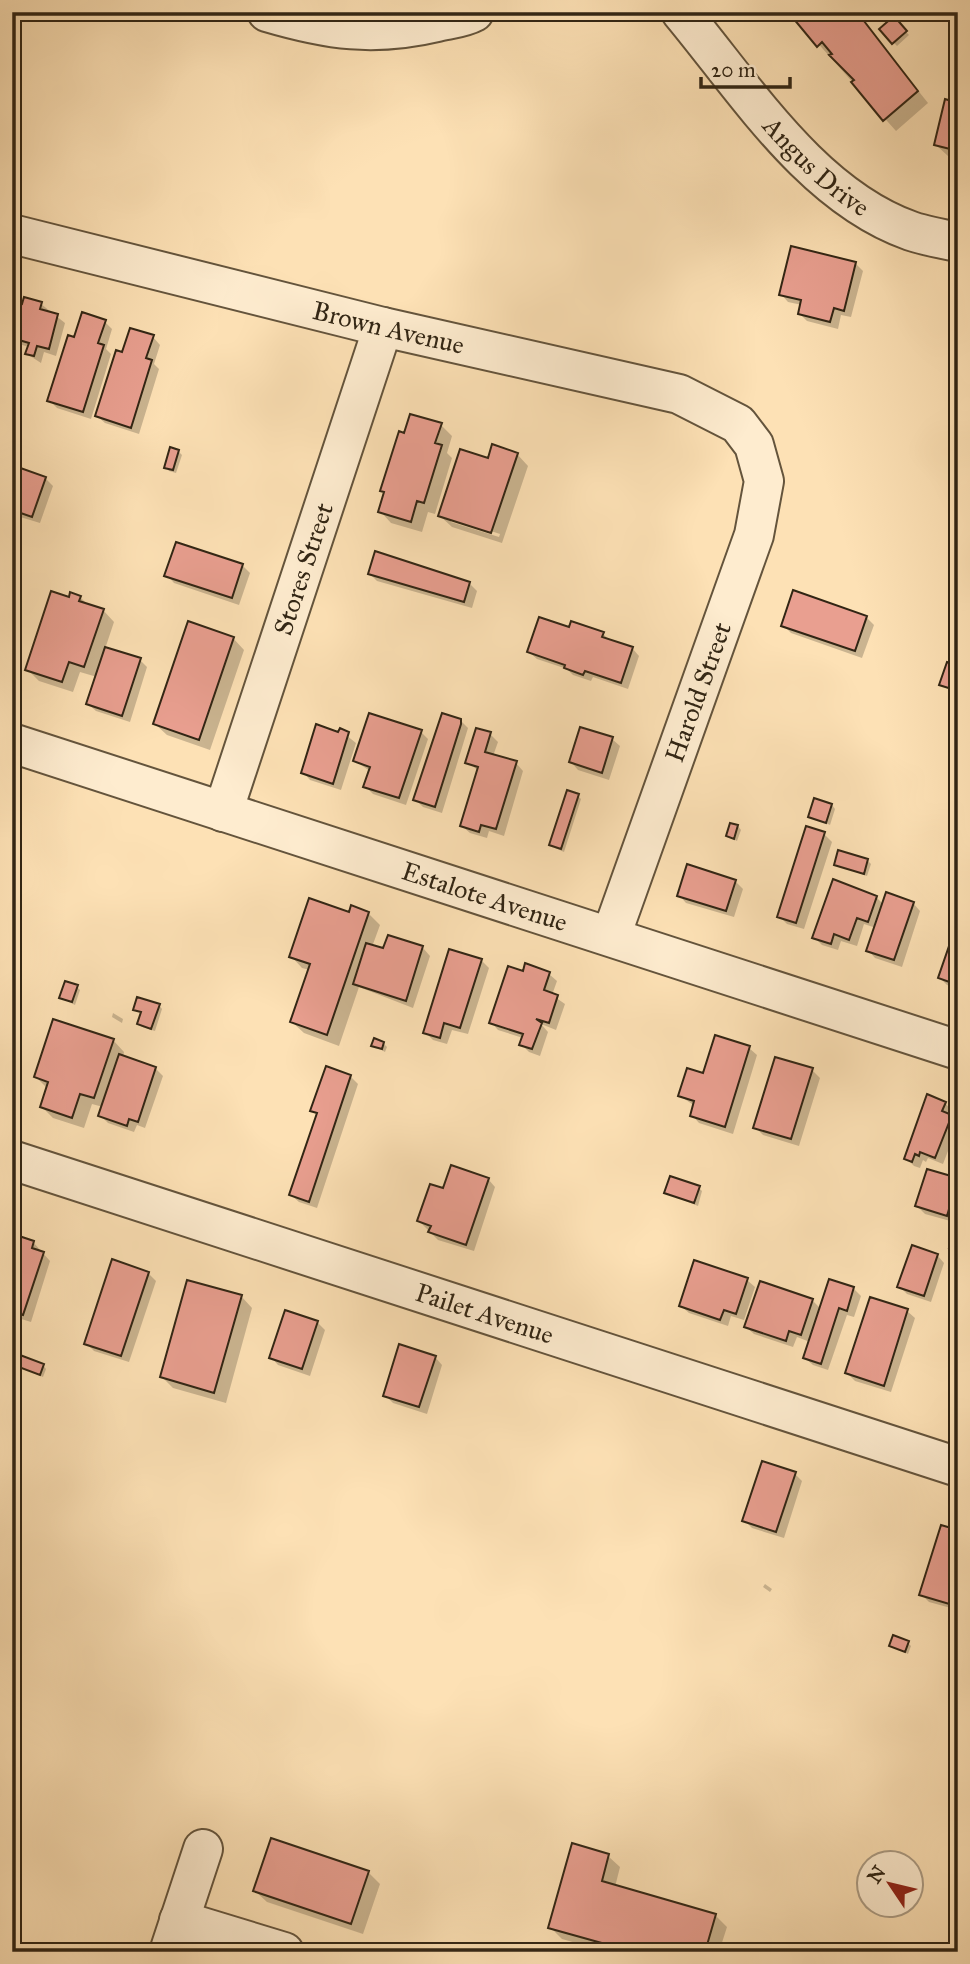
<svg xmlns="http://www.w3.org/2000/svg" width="970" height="1964" font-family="'IM FELL Great Primer',serif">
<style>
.shadow{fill:#0003;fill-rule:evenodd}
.building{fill:#e99f90;stroke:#312514;stroke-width:2}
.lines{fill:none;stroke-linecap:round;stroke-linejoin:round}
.minor-casing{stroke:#64543c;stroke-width:42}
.minor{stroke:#feeccf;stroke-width:38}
.labels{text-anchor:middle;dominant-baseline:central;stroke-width:5;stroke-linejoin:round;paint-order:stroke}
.street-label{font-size:26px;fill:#312514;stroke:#feeccf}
</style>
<rect width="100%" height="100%" fill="#fde1b5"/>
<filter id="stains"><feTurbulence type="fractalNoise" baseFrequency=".00286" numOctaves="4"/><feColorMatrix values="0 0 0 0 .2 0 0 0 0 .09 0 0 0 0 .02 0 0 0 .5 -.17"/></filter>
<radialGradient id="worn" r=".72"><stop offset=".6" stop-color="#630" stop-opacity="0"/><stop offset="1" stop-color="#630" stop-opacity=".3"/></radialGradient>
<path class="shadow" d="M790,12L854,17L857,14L928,103L896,131Z
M894,19L909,35L897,46L882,30Z
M958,104V159L948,156L936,145Z
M855,263L863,271L851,317L841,315L838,329L807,321L800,314L802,305L788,302L781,294Z
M41,304L65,323L56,356L44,352L41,363L27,354L29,347L19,344L12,337L20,305Z
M105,322L112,329L106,349L111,354L91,419L57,408L49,400L75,339Z
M153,337L160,345L154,364L159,369L139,434L105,423L97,416L123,354Z
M441,425L452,436L447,453L452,458L435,514L428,512L422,532L391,523L380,511L385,493L382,490L406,435Z
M178,451L182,455L176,473L169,471L166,467Z
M517,454L528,466L502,543L452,527L440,516L489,460ZM451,518L500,534L499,537L451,522Z
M12,467L45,478L53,486L40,523L17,516L12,529Z
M242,565L250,573L239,605L174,583L167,575Z
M370,574L469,583L477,591L472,608L377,581Z
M80,597L89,606L103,610L114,622L105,649L140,660L147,667L130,722L96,711L88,704L97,677L80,672L73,692L39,681L27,669L70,599Z
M866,617L874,625L862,658L791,633L783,625Z
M570,629L603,634L611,641L632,648L639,656L628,689L593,677L591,681L573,675L567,669L537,659L529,652Z
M233,638L244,650L210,750L167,735L155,724Z
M958,668V695L941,684Z
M460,720L468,728L442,813L423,807L415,799Z
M581,729L612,739L620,746L609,780L578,770L571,762Z
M341,731L356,743L341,790L310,780L303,772Z
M421,732L428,739L406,805L373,794L365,786L370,771L355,761Z
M490,734L498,742L493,756L516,763L523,771L504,836L489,831L487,838L470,833L462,826L479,771L467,762Z
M578,796L581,799L564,852L555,848L551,845Z
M832,805L835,809L830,825L810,816Z
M738,826L741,830L737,841L728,836Z
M824,834L832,842L804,929L787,924L779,916Z
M867,860L871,864L867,876L836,865Z
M735,881L743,889L734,917L686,903L679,895Z
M876,897L884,905L913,903L920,911L902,967L875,958L868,950L876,928L864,924L857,946L841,941L838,950L822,945L814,937Z
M368,913L380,925L372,947L384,951L389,937L423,948L430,956L413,1008L359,987L339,1046L304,1033L292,1022L310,970L302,968L291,956L350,914Z
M958,925V989L947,985L940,978Z
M481,960L489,968L468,1034L452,1030L447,1044L433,1040L425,1032Z
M524,973L549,974L557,981L552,995L565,1004L556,1030L541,1024L548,1032L540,1056L529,1052L521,1044L523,1038L498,1030L491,1022Z
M77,987L80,990L75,1005L61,998Z
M159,1005L162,1009L155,1031L142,1027L139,1024L142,1014L135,1009Z
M113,1013L123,1019L122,1023L112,1017Z
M716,1037L749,1048L757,1055L733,1134L699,1123L692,1115L695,1106L680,1096L704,1075Z
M113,1040L124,1052L123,1057L155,1068L163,1076L145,1128L137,1125L134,1132L108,1123L100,1115L103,1107L92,1104L84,1128L53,1118L42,1107L48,1089L36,1077Z
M383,1043L387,1047L385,1052L373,1045Z
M812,1070L820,1078L799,1146L763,1135L755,1127Z
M350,1076L358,1084L317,1208L299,1202L291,1195L318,1116L312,1110Z
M945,1103L952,1111L950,1116L958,1125L943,1164L928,1158L926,1162L923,1160L920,1168L914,1166L906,1158Z
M928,1171L958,1180V1211L954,1222L925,1214L917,1206Z
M488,1179L495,1187L474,1251L438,1240L419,1221L444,1190Z
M699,1188L702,1191L698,1206L666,1193Z
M33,1242L50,1261L31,1322L18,1318L14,1330L12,1264Z
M937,1255L944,1263L931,1302L907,1294L899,1286Z
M148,1273L156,1281L129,1362L94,1351L86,1343Z
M747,1280L755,1287L744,1320L731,1316L728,1326L689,1313L681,1306Z
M853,1288L861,1296L854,1317L847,1315L828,1370L813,1365L805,1358L810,1342L797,1337L793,1347L754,1334L746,1327L812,1300L821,1309Z
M241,1296L252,1308L226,1403L173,1388L162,1377Z
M907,1311L915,1318L891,1392L855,1381L847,1373Z
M286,1312L318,1323L325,1330L310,1376L278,1365L271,1357Z
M435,1357L442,1365L427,1414L393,1403L385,1395Z
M43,1365L46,1369L43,1377L18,1366Z
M795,1474L802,1481L784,1538L752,1528L744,1520Z
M958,1532V1610L929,1602L921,1594Z
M765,1584L772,1589L770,1592L763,1587Z
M908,1643L911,1646L908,1654L891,1645Z
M608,1856L620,1867L615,1887L715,1915L727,1927L719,1952H608L562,1939L550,1927Z
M368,1872L380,1884L363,1934L267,1902L255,1891Z"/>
<path class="building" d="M788,12H850L853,16L857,12L918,91L883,121L851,82L854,80L829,55L832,54L822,42L817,47Z
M894,16L907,31L892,44L879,29Z
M945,99L958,103V151L934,145Z
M791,246L856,262L844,311L834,308L830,322L798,314L801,300L779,295Z
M24,297L42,302L40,309L58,314L49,349L37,346L34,356L25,354L29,343L12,338L19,303L22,304Z
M82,312L106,320L98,343L104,345L83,412L47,401L68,335L74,337Z
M130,328L154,335L146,358L152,360L131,428L95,416L116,350L122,352Z
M410,414L442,423L435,443L442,445L424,503L417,501L411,522L378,512L384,492L380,491L399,431L404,433Z
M492,444L518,453L491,533L438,516L460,449L488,458Z
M170,447L179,450L173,470L164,468Z
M12,465L46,477L32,517L12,510Z
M176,542L243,564L232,598L164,576Z
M375,551L470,582L464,602L368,574Z
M793,590L867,616L855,651L781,626Z
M51,591L69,597L70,592L81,596L79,601L104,609L84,667L69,662L62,682L25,670Z
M539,617L569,627L571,621L604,632L602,637L633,647L621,683L585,671L583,675L564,668L565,665L527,652Z
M188,621L234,637L199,740L153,724Z
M105,647L141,658L122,716L86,704Z
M947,662L958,666V691L939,685Z
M369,713L422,730L399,798L363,787L370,767L353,761Z
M442,713L461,719V724L435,807L413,800Z
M316,724L338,732L340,728L349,732L333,784L301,773Z
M580,727L613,737L602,773L569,762Z
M476,728L491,732L485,752L517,761L496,829L481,825L479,832L460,826L478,767L465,763Z
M567,790L579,794L561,849L549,845Z
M814,798L832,804L826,823L808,817Z
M730,823L738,825L734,839L726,836Z
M806,826L825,832L796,923L777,917Z
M838,850L868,859L864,874L834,865Z
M687,864L736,880L726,911L677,896Z
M833,879L877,896L868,922L857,918L849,940L834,934L831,944L812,938Z
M886,892L914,902L894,960L866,951Z
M309,898L349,912L351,905L369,912L327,1035L290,1022L310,964L289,957Z
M958,920V985L938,978Z
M388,935L423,946L406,1001L353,984L366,943L383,948Z
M449,949L482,959L460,1028L444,1023L440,1038L423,1033Z
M525,963L550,972L544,990L558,995L549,1023L536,1019L542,1023L532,1049L519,1045L523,1034L489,1023L508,966L523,971Z
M65,981L78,985L72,1002L59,998Z
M137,997L160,1004L151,1029L137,1024L141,1012L133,1010Z
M53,1019L114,1039L94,1098L80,1094L72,1118L40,1107L48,1082L34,1077Z
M715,1035L750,1046L725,1127L690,1116L694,1101L678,1096L687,1068L703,1073Z
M374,1038L384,1042L382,1049L371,1046Z
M119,1054L156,1067L138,1122L129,1119L127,1126L98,1116Z
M775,1057L813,1068L791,1139L753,1128Z
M326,1066L351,1075L309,1202L289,1195L317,1113L310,1111Z
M927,1094L946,1102L942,1111L952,1115L935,1158L920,1152L919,1156L915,1154L912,1162L904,1159Z
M451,1165L489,1178L466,1245L428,1232L431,1226L417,1221L430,1184L443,1188Z
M927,1169L958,1178L947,1216L915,1206Z
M670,1176L700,1186L694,1203L664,1193Z
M958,1223V1251L949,1248Z
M19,1236L34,1241L32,1248L44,1252L23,1315L12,1312V1258Z
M912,1245L938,1254L924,1296L897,1287Z
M112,1259L149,1272L121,1356L84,1344Z
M694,1260L748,1278L736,1314L724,1310L720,1320L679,1306Z
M829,1279L854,1287L847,1311L839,1308L821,1364L803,1358Z
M187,1280L242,1295L214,1393L160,1377Z
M760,1281L813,1299L801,1335L789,1331L786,1341L744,1327Z
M870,1297L908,1309L884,1386L845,1373Z
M285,1310L318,1321L302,1369L269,1358Z
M399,1344L436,1356L419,1407L383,1396Z
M20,1355L44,1364L40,1375L16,1366Z
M762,1461L796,1472L776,1532L742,1521Z
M941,1525L958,1530L956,1606L919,1595Z
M893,1635L909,1641L905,1652L889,1646Z
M271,1838L369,1871L351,1924L253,1891Z
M572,1843L609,1854L602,1881L716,1914L705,1952H634L548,1928Z"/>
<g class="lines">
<defs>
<g id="minor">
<path d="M267,12C328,30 374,37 437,22C450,19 463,18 474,12"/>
<path id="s1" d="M681,12C746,90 812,196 911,231C926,236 942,239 958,242"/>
<path id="s2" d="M12,234L383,327L679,394L738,424L754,445L764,481L754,535L611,936"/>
<path id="s3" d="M12,743L958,1050"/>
<path id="s4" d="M223,812L383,327"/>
<path id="s5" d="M12,1160L958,1467"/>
<path d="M179,1920L284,1952"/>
<path d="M169,1952L203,1849"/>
</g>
</defs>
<use href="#minor" class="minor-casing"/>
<use href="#minor" class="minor"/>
</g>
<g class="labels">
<g class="street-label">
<text stroke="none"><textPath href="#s1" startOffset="206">Angus Drive</textPath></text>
<text stroke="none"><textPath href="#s2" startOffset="388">Brown Avenue</textPath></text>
<text stroke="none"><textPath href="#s4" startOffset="256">Stores Street</textPath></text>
<text transform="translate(698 692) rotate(-70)">Harold Street</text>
<text stroke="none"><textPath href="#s3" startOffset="497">Estalote Avenue</textPath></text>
<text stroke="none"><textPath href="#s5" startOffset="497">Pailet Avenue</textPath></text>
</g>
</g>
<rect width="970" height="1964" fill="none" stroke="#fde1b5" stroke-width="42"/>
<rect x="14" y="14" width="942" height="1936" fill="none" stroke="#312514" stroke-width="3.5"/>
<rect x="21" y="21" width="928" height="1922" fill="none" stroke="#312514" stroke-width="2"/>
<g transform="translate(890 1884) rotate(305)"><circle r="33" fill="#feeccf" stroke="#ac9c84" stroke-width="2"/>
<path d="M0-5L12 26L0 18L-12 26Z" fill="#8f2418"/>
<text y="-10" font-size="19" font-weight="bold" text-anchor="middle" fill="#312514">N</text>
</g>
<path d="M701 77v10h89v-10" fill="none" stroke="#312514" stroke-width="3.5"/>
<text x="711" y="77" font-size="21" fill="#312514" stroke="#feeccf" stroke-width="5" paint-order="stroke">20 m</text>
<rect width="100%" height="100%" filter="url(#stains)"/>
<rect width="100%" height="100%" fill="url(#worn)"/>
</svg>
